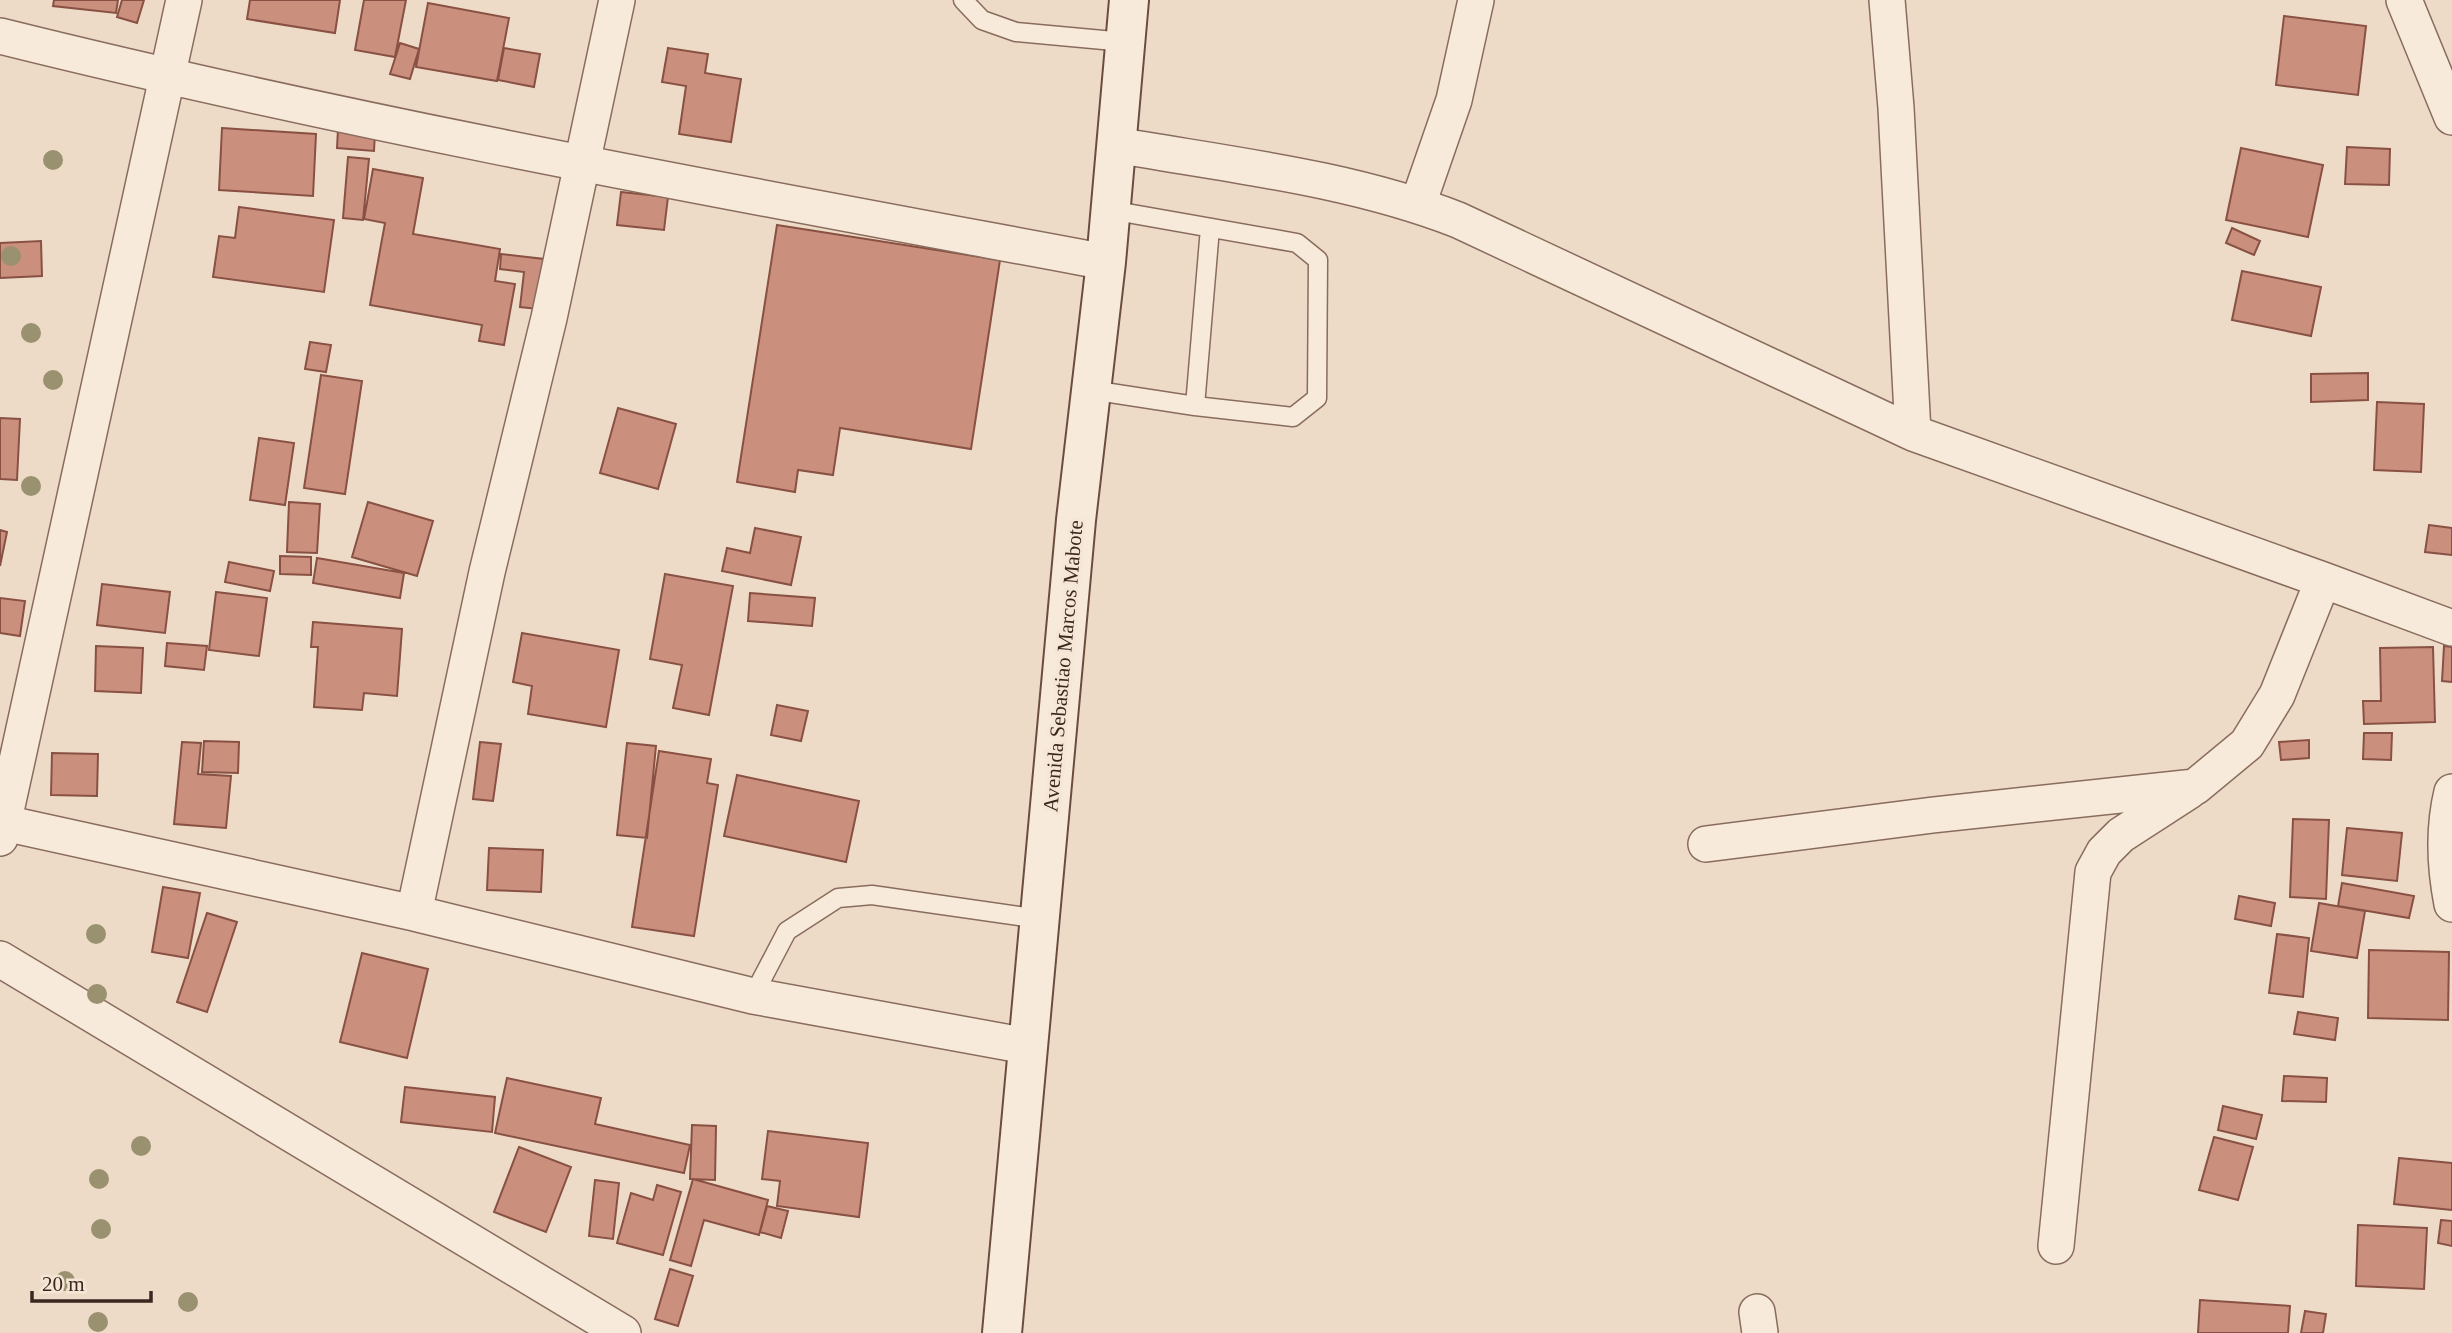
<svg xmlns="http://www.w3.org/2000/svg" width="2452" height="1333" font-family="Georgia,serif">
<style>
.building{fill:#cb8f7e;stroke:#885143;stroke-width:2}
.lines{fill:none;stroke-linecap:round;stroke-linejoin:round}
.service-casing{stroke:#896c5d;stroke-width:21}
.minor-casing{stroke:#896c5d;stroke-width:38}
.secondary-casing{stroke:#6b4d40;stroke-width:42}
.service{stroke:#f8eada;stroke-width:18}
.minor{stroke:#f8eada;stroke-width:35}
.secondary{stroke:#f8eada;stroke-width:38}
.tree{fill:#99916f}
.labels{text-anchor:middle;dominant-baseline:central;stroke-width:7;stroke-linejoin:round;paint-order:stroke}
.street-label{font-size:21px;fill:#3a2720;stroke:#f5e6d6}
</style>
<rect width="100%" height="100%" fill="#eedbc7"/>
<path class="building" d="M54,0H118L116,13L53,6Z
M122,0H144L137,23L117,17Z
M250,0H340L335,33L247,19Z
M364,0H406L395,57L355,50Z
M428,3L509,18L497,81L416,67Z
M2284,16L2366,26L2358,95L2276,85Z
M400,43L419,49L410,79L390,74Z
M504,48L540,54L534,87L498,80Z
M668,48L708,54L705,73L741,79L731,142L679,134L686,86L662,82Z
M222,128L316,134L313,196L219,190Z
M338,129L375,132L374,151L337,148Z
M2347,147L2390,149L2389,185L2345,184Z
M2241,148L2323,165L2308,237L2226,220Z
M348,157L369,159L363,220L343,218Z
M373,169L423,178L413,234L500,249L495,281L515,284L504,345L479,341L482,325L370,305L385,223L364,219Z
M621,192L668,197L664,230L617,225Z
M239,207L334,220L324,292L213,277L219,236L235,238Z
M777,225L1000,260L971,449L840,428L833,475L798,470L795,492L737,482Z
M2232,228L2260,241L2254,255L2226,243Z
M41,241L42,276L0,278V243Z
M501,254L544,259L538,309L520,307L524,272L500,269Z
M2242,271L2321,287L2311,336L2232,320Z
M310,342L331,345L326,372L305,369Z
M2368,373V400L2311,402V374Z
M321,375L362,381L345,494L304,488Z
M2377,402L2424,404L2421,472L2374,470Z
M618,408L676,424L658,489L600,473Z
M0,418L20,419L17,480L0,479Z
M259,438L294,443L285,505L250,500Z
M289,502L320,504L317,553L287,552Z
M368,502L433,521L417,576L352,557Z
M2429,525L2452,528V555L2425,552Z
M755,528L801,537L791,585L722,571L727,548L750,553Z
M0,530L7,532L0,566Z
M280,556L311,557V575L280,574Z
M317,558L404,573L400,598L313,583Z
M229,562L274,571L270,591L225,582Z
M665,574L733,586L709,715L673,708L682,665L650,659Z
M102,584L170,592L165,633L97,625Z
M216,592L267,598L259,656L209,650Z
M750,593L815,598L812,626L748,621Z
M0,598L25,601L20,636L0,633Z
M313,622L402,629L397,696L364,693L362,710L314,707L318,647H311Z
M522,633L619,650L606,727L528,714L532,686L513,682Z
M167,643L207,646L204,670L165,666Z
M96,646L143,648L141,693L95,691Z
M2444,646L2452,647V682L2442,681Z
M2433,647L2435,722L2364,724L2363,701H2381L2380,648Z
M777,705L808,711L801,741L771,735Z
M2364,733H2392L2391,760L2363,759Z
M2309,740V758L2281,760L2279,742Z
M204,741L239,742L238,773L202,772Z
M182,742L201,743L198,774L231,776L226,828L174,824Z
M480,742L501,744L493,801L473,799Z
M627,743L656,746L647,838L617,835Z
M659,751L711,759L707,783L718,785L694,936L632,927Z
M52,753L98,754L97,796L51,795Z
M737,775L859,801L846,862L724,836Z
M2293,819L2329,820L2326,899L2290,897Z
M2347,828L2402,833L2397,881L2342,875Z
M489,848L543,850L541,892L487,890Z
M2342,883L2414,896L2409,918L2338,906Z
M163,887L200,893L188,958L152,952Z
M2239,896L2275,903L2271,926L2235,919Z
M2319,903L2365,911L2357,958L2311,951Z
M207,913L237,922L207,1012L177,1002Z
M2277,934L2309,938L2303,997L2269,993Z
M2369,950L2449,952L2448,1020L2368,1018Z
M362,953L428,969L407,1058L340,1042Z
M2298,1012L2338,1018L2335,1040L2294,1034Z
M2284,1076L2327,1078L2326,1102L2282,1101Z
M507,1078L601,1098L595,1124L690,1145L684,1173L495,1133Z
M405,1087L495,1097L492,1132L401,1122Z
M2223,1106L2262,1115L2256,1139L2218,1130Z
M692,1125L716,1126L715,1180L690,1179Z
M768,1131L868,1143L859,1217L777,1206L780,1181L762,1179Z
M2214,1137L2253,1147L2238,1200L2199,1190Z
M519,1147L571,1167L546,1232L494,1212Z
M2399,1158L2452,1163V1210L2394,1204Z
M693,1179L768,1200L759,1235L704,1220L691,1266L670,1260Z
M595,1180L619,1183L613,1239L589,1236Z
M657,1185L681,1192L663,1255L617,1243L631,1193L653,1200Z
M767,1206L788,1211L781,1238L760,1232Z
M2441,1220L2452,1221V1246L2438,1243Z
M2358,1225L2427,1228L2424,1289L2356,1286Z
M670,1269L693,1276L678,1326L655,1319Z
M2200,1300L2290,1306L2288,1333H2198Z
M2305,1311L2326,1314L2323,1333H2301Z"/>
<g class="lines">
<defs>
<path id="service" d="M963,0L982,20L1016,32L1125,42
M1091,390L1195,406L1293,417L1317,398L1318,260L1297,243L1110,210
M1195,406L1210,228
M753,996L787,931L838,898L872,895L1040,919"/>
<path id="minor" d="M1887,0L1896,108L1913,433
M2404,0L2452,117
M0,36C366,127 736,193 1106,262
M1116,145C1231,165 1350,178 1458,220L1913,433L2323,580L2452,628
M1418,204L1454,100L1476,0
M2452,792C2443,829 2445,868 2452,904
M0,822L414,913L753,996L1027,1046
M0,838L184,0
M1706,844L1933,815L2195,787L2247,744L2277,695L2323,580
M414,913L487,572L549,318L617,0
M0,959L623,1333
M2056,1246L2093,872L2104,852L2121,835L2189,791
M1757,1312L1760,1333"/>
<path id="secondary" d="M1002,1333L1076,520L1106,262L1129,0"/>
</defs>
<use href="#service" class="service-casing"/>
<use href="#minor" class="minor-casing"/>
<use href="#secondary" class="secondary-casing"/>
<use href="#service" class="service"/>
<use href="#minor" class="minor"/>
<use href="#secondary" class="secondary"/>
</g>
<g class="tree">
<circle cx="53" cy="160" r="10"/>
<circle cx="11" cy="256" r="10"/>
<circle cx="31" cy="333" r="10"/>
<circle cx="53" cy="380" r="10"/>
<circle cx="31" cy="486" r="10"/>
<circle cx="96" cy="934" r="10"/>
<circle cx="97" cy="994" r="10"/>
<circle cx="141" cy="1146" r="10"/>
<circle cx="99" cy="1179" r="10"/>
<circle cx="101" cy="1229" r="10"/>
<circle cx="65" cy="1281" r="10"/>
<circle cx="188" cy="1302" r="10"/>
<circle cx="98" cy="1322" r="10"/>
</g>
<g class="labels">
<g class="street-label">
<text transform="translate(1063 666) rotate(-85)">Avenida Sebastiao Marcos Mabote</text>
</g>
</g>
<path d="M32 1291v10h119v-10" fill="none" stroke="#3a2720" stroke-width="3.5"/>
<text x="42" y="1291" font-size="21" fill="#3a2720" stroke="#f5e6d6" stroke-width="5" paint-order="stroke">20 m</text>
</svg>
